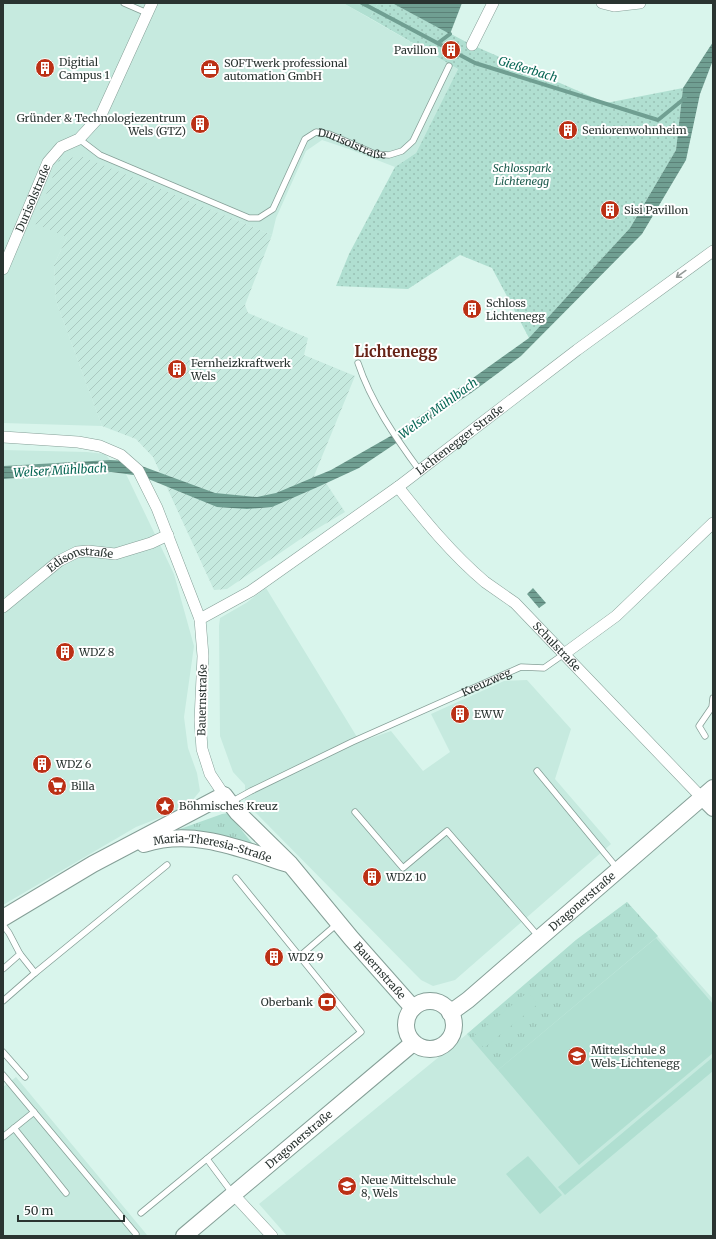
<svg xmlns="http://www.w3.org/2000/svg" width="716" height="1239" font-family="Merriweather,serif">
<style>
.built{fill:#c6eadf}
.industrial{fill:url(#industrial-furrows)}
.grass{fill:url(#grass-tufts)}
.park{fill:url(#park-dots)}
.garden{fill:#b0dfd1}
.water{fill:url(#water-rules)}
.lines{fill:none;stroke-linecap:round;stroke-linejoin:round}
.stream{stroke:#709f92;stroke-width:4}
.service-casing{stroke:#859f97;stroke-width:7}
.minor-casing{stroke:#859f97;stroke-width:12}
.tertiary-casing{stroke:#859f97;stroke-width:16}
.secondary-casing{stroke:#859f97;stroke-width:18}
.service{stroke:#fff;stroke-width:5.5}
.minor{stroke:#fff;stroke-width:11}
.tertiary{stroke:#fff;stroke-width:14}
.secondary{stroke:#fff;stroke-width:16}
.oneway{stroke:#949a98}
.labels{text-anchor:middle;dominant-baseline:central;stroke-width:4;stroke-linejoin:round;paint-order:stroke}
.poi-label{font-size:11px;fill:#2a3431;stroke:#fff;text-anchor:start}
.street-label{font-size:11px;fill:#2a3431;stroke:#fff}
.park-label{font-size:11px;font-style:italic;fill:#205e50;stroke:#fff}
.water-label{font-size:12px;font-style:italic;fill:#086755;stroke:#fff}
.district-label{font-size:15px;font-weight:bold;fill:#662316;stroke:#fff}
</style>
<defs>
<pattern id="industrial-furrows" width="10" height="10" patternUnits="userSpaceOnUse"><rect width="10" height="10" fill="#c6eadf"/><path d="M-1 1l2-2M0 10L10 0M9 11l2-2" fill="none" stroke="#aac9c0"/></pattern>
<pattern id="grass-tufts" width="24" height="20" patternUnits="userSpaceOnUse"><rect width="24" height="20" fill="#b0dfd1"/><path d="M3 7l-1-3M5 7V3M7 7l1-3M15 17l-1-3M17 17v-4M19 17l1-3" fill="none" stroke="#98c0b4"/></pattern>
<pattern id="park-dots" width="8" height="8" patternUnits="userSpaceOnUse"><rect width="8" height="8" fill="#b0dfd1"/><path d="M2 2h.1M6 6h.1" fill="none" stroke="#98c0b4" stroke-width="1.8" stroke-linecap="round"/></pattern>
<pattern id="water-rules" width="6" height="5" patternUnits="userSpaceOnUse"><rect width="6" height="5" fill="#709f92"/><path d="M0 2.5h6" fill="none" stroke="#5c8278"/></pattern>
</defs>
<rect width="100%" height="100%" fill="#d9f5ec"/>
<path class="built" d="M3,3H343L458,69L416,153L395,167L346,148L322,140L306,151L276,218L272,235L184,199L67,237L54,265L56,301L102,426L3,423Z
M3,450L87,452L105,454L110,460L3,466Z
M111,472L126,474L174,574L194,646L184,717L188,748L197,773L200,791L187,807L136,827L3,905V479Z
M266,588L360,742L391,731L423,771L450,752L431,714L504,681L527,680L571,729L555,779L611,844L455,980L433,986L421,980L245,802V785L233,772L220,736L219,626L220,618L246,603Z
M627,902L713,999V1236H287L259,1204L467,1034L576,940Z
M16,1077L147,1235L146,1236H3V1087Z"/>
<path class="industrial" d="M81,156L272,235L245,305L248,313L308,338L304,355L355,376L314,476L323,474L326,483L345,512L305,536L227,589L214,590L153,457L136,439L102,426L56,301L54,265L67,237L35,224L59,160Z"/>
<path class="grass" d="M343,3H378L370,18Z
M228,813L252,843L250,845L222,835L207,832H181L180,829L222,814Z
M627,902L658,936L498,1070L467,1034L576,940Z"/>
<path class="park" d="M378,3H392L472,45L606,103L683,88L676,150L630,228L529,338L492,268L460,255L408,289L336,286L349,254L395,167L416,153L458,69L370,18Z"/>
<path class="garden" d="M656,938L713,1004V1053L579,1165L498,1070Z
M528,992L538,1004L484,1048L474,1036Z
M713,1057V1071L565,1195L558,1187Z
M528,1156L562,1195L540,1214L506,1174Z"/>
<path class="water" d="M392,3H462L450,34Z
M713,42V60L700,94L686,160L642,234L521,356L471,393L359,468L320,486L272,507L247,509L217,507L141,476L111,472L3,479V466L110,460L128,461L215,493L257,497L276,493L331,470L396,433L529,338L630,228L676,150L683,88Z
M533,588L546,603L539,608L527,594Z"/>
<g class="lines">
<path class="stream" d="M362,3L475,63L658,120L685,98
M438,43L450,34"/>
<defs>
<g id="service">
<path d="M124,3L147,13"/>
<path id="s1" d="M79,139L100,155L249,218H259L273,209L305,139L316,132L329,134L375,154L389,155L402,151L413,141L449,66"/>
<path d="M358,363C371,402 395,437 420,471"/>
<path d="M705,736L699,726L712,707L713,698"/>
<path d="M537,771L617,868"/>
<path id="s2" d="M231,802L251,791L352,742L521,667L544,668L564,654"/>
<path d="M355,812L403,868L447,831L539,937"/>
<path d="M3,925L9,933L20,954L3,969"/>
<path d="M300,956L337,924"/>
<path d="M35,973L167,865"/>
<path d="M3,1001L35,973L20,954"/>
<path d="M3,1052L25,1077"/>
<path d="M3,1075L136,1234"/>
<path d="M14,1128L66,1193"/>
<path d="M3,1137L34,1112"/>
<path d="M207,1159L233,1194"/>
<path d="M141,1213L361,1032L236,878"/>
</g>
<g id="minor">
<path d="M602,3L614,6L640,3"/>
<path d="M472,45L493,3"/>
<path id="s3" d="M3,269L48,162L61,147L79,139L101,115L152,3"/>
<path d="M3,437L78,442L100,446L121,455L138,470L157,508L200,619L203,656L200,720L202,749L210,774L224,795"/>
<path id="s4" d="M398,487C425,521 452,554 485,582C495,589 505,596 515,603L702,798"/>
<path id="s5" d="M3,607L59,561L77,552L88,551L115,554L151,543L168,535"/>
<path id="s6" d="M200,619L251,591L398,487L577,350L713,251"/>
<path d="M564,654L616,616L713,523"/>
<path d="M234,1195L272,1236"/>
</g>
<path id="tertiary" d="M702,798L713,809"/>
<g id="secondary">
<path id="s7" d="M144,844C193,828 241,849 288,864"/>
<path id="s8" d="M3,918L93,864L224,795L237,812L290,864L351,938L413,1008"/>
<circle cx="430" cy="1025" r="24"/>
<path id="s9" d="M450,1013L468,1000L713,788"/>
<path id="s10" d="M184,1236L413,1043"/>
</g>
</defs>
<use href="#service" class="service-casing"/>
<use href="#minor" class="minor-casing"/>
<use href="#tertiary" class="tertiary-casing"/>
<use href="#secondary" class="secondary-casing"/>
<use href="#service" class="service"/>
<use href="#minor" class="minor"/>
<use href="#tertiary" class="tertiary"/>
<use href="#secondary" class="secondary"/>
</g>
<defs><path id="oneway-shaft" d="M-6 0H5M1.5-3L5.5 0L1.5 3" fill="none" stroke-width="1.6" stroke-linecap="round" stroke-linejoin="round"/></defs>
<use class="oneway" href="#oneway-shaft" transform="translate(681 274) rotate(144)"/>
<defs>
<symbol id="building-disc" viewBox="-11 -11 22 22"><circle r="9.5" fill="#bb3015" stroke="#fff"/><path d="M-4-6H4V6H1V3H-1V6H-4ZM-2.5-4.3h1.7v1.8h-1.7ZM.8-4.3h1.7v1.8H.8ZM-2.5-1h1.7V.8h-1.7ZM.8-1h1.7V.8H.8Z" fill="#fff"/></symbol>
<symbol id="office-disc" viewBox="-11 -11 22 22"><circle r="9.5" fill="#bb3015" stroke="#fff"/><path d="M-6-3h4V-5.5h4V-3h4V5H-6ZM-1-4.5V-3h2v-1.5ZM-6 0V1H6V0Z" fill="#fff"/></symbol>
<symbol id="supermarket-disc" viewBox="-11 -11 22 22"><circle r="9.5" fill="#bb3015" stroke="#fff"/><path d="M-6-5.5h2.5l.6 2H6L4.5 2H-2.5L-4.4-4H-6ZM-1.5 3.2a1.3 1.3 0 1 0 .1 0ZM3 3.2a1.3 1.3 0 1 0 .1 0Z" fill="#fff"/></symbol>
<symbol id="sight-disc" viewBox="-11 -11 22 22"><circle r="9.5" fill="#bb3015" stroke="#fff"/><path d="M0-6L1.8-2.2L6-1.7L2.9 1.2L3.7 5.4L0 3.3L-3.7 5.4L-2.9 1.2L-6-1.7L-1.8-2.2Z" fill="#fff"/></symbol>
<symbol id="bank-disc" viewBox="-11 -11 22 22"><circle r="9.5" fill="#bb3015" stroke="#fff"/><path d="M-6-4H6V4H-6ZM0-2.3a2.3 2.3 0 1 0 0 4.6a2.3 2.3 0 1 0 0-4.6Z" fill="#fff"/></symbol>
<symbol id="school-disc" viewBox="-11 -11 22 22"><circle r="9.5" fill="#bb3015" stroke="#fff"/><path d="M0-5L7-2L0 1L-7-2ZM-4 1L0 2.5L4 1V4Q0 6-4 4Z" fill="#fff"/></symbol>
</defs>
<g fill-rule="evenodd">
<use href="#building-disc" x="440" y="39" width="22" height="22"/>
<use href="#building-disc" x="34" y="57" width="22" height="22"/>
<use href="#office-disc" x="199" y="58" width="22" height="22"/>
<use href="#building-disc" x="189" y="113" width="22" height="22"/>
<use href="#building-disc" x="557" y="119" width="22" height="22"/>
<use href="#building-disc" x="599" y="199" width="22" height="22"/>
<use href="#building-disc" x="461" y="298" width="22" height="22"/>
<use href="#building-disc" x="166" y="358" width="22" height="22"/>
<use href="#building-disc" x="54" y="641" width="22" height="22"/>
<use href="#building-disc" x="449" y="703" width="22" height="22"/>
<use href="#building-disc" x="31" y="753" width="22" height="22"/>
<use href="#supermarket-disc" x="46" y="775" width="22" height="22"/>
<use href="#sight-disc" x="154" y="795" width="22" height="22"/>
<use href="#building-disc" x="361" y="866" width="22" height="22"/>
<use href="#building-disc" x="263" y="946" width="22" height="22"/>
<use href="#bank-disc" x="316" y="991" width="22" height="22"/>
<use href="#school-disc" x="566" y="1045" width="22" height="22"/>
<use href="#school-disc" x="336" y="1175" width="22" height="22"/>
</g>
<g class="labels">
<g class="poi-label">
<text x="437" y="50" text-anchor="end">Pavillon</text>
<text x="59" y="62">Digitial<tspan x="59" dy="13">Campus 1</tspan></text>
<text x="224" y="63">SOFTwerk professional<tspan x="224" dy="13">automation GmbH</tspan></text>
<text x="186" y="118" text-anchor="end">Gründer &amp; Technologiezentrum<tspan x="186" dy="13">Wels (GTZ)</tspan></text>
<text x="582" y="130">Seniorenwohnheim</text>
<text x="624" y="210">Sisi Pavillon</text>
<text x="486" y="303">Schloss<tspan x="486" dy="13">Lichtenegg</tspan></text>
<text x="191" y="363">Fernheizkraftwerk<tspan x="191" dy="13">Wels</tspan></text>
<text x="79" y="652">WDZ 8</text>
<text x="474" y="714">EWW</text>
<text x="56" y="764">WDZ 6</text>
<text x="71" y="786">Billa</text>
<text x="179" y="806">Böhmisches Kreuz</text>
<text x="386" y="877">WDZ 10</text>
<text x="288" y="957">WDZ 9</text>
<text x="313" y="1002" text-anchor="end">Oberbank</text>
<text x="591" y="1050">Mittelschule 8<tspan x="591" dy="13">Wels-Lichtenegg</tspan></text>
<text x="361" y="1180">Neue Mittelschule<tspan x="361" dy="13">8, Wels</tspan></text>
</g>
<g class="street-label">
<text stroke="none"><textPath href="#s1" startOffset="343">Durisolstraße</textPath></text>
<text stroke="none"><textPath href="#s3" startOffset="77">Durisolstraße</textPath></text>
<text stroke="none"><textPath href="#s6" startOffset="316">Lichtenegger Straße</textPath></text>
<text stroke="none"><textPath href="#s5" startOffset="94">Edisonstraße</textPath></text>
<text stroke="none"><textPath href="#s4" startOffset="226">Schulstraße</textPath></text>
<text stroke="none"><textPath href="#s2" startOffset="282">Kreuzweg</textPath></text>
<text transform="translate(202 700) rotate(-89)">Bauernstraße</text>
<text stroke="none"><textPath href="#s7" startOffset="70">Maria-Theresia-Straße</textPath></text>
<text stroke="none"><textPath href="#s9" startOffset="173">Dragonerstraße</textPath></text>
<text stroke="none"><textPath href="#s8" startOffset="488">Bauernstraße</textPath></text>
<text stroke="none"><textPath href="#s10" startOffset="150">Dragonerstraße</textPath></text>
</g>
<g class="park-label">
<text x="522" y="168">Schlosspark<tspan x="522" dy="13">Lichtenegg</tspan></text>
</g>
<g class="water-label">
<text transform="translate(528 69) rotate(17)">Gießerbach</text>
<text transform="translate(438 408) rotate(-36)">Welser Mühlbach</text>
<text transform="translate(60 470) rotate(-3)">Welser Mühlbach</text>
</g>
<g class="district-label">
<text x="396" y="351">Lichtenegg</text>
</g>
</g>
<rect width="716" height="1239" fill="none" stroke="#2a3431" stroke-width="8"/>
<path d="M18 1215v6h106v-6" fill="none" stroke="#2a3431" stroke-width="2"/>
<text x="24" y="1215" font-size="12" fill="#2a3431" stroke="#ffffff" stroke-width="3" paint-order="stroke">50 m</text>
</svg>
